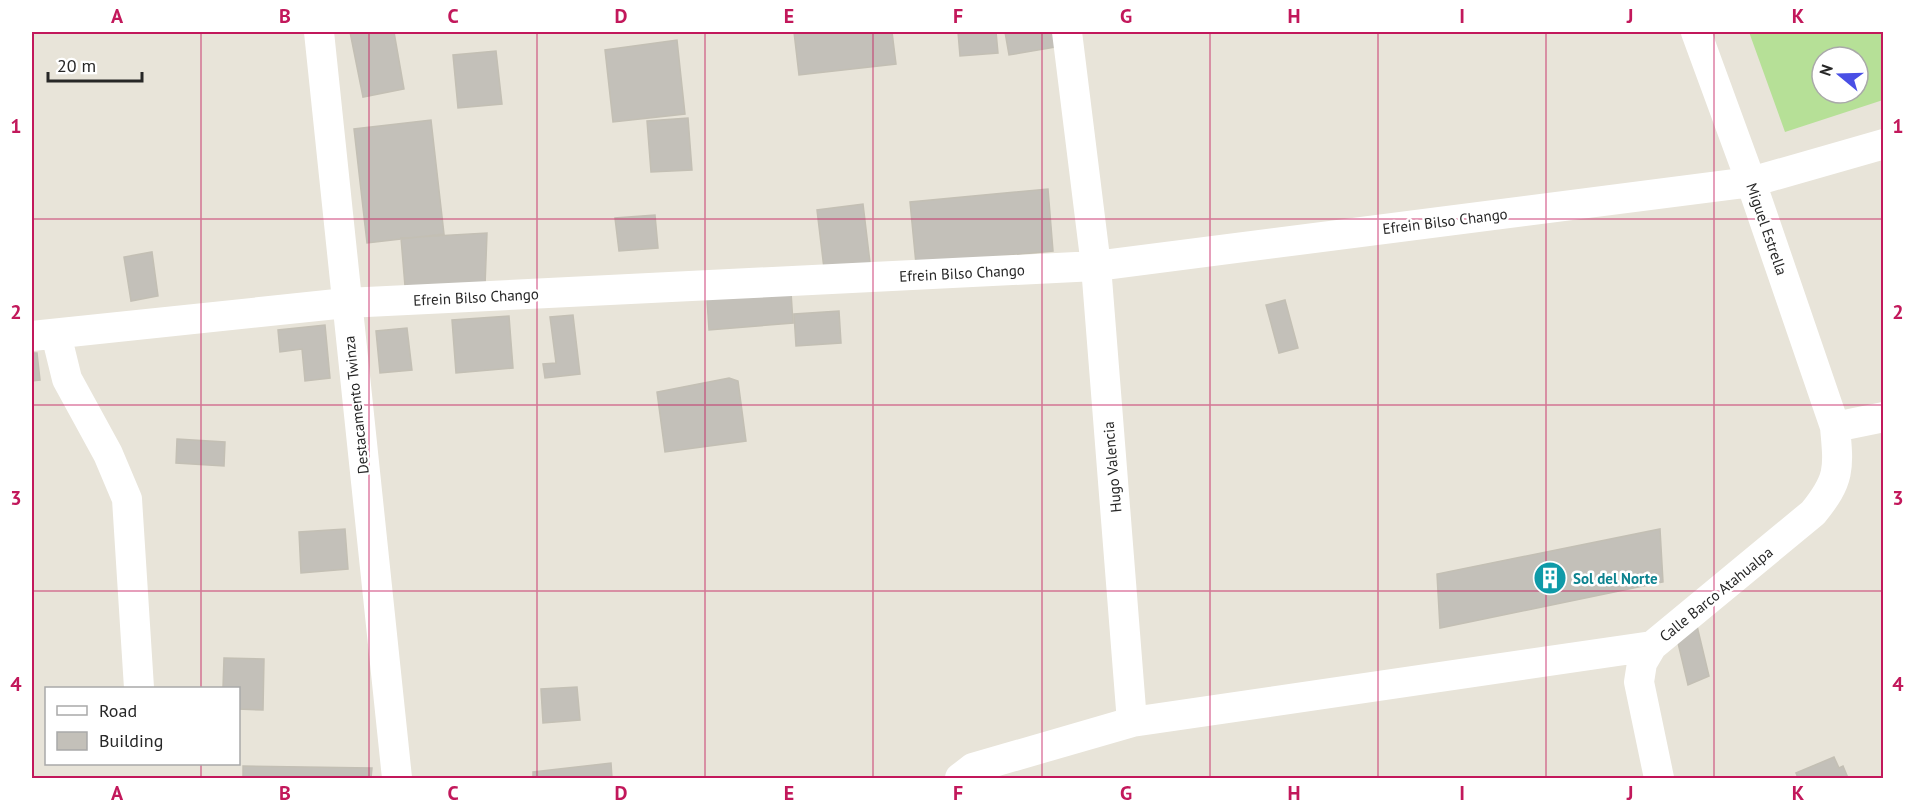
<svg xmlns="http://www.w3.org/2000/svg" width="1915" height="810" font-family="'PT Sans',sans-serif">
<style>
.pitch{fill:#b6e097;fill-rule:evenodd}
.building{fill:#c3c0b9;stroke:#c3bfb4;stroke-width:1.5}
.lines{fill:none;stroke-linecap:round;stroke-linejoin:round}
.minor{stroke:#fff;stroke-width:30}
.grid{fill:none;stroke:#c2185b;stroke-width:1.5;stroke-opacity:0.55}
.labels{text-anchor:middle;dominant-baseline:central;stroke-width:5;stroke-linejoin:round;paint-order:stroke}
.street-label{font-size:15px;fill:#272727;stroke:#fff}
.culture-label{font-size:15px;font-weight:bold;fill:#0d838f;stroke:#fff;text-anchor:start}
.neatline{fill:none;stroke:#c2185b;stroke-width:2}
.grid-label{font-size:20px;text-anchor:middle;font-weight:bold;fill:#c2185b}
</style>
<rect width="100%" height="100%" fill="#e8e4d9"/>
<path class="pitch" d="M1749,32H1883V100L1785,132ZM1822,57H1858V93H1822Z"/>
<path class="building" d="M350,32H394L404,89L363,97Z
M794,32H892L896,64L799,75Z
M958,32H996L998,53L960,56Z
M1005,32H1053L1056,47L1009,55Z
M677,40L685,114L613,122L605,50Z
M496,51L502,104L458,108L453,55Z
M688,118L692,170L651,172L647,121Z
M431,120L444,234L367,243L354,129Z
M1048,189L1053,251L916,264L910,202Z
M863,204L871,271L825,277L817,210Z
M655,215L658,248L619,251L615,218Z
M487,233L485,286H405L401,238Z
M152,252L158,296L131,301L124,257Z
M791,292L793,323L709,330L707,299Z
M1285,300L1298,348L1279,353L1266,305Z
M839,311L841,343L796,346L794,314Z
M573,315L580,374L545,378L543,364L556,363L550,317Z
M509,316L513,368L456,373L452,320Z
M325,325L330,378L305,381L302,349L280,352L278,330Z
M407,328L412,370L380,373L376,331Z
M32,353H37L40,380L32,381Z
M729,378L738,381L746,441L665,452L657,392Z
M177,439L225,442L224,466L176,463Z
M345,529L348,569L301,573L299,532Z
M1660,529L1663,582L1440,628L1437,574Z
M1697,626L1709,676L1688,685L1678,643Z
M224,658L264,659L263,710L238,709V688H223Z
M577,687L580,720L543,723L541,689Z
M1834,757L1839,768L1843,766L1848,778H1798L1796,773Z
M611,763L612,778H533V772Z
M243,766L372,768L371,778H243Z"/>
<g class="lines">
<path class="minor" d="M319,32L397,778
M56,334L67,379L108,454L127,499L139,688
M32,336L346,303L1096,266L1751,182L1884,144
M1835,427L1884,417
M1132,722L1652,646
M960,778L973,768L1132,722L1096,266L1067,32
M1659,778L1639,682L1642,663L1652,646L1813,513C1840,480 1839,469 1835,427L1751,182L1696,32"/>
</g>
<path class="grid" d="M201,32V688M369,32V778M537,32V778M705,32V778M873,32V778M1042,32V778M1210,32V778M1378,32V778M1546,32V778M1714,32V778M32,219H1884M32,405H1884M32,591H1884M201,764V778"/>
<defs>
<symbol id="building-disc" viewBox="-11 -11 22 22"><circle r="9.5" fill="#0f9aa8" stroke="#fff"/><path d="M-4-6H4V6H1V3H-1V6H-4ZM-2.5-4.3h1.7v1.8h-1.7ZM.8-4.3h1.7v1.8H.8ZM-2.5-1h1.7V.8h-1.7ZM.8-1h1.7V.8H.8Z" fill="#fff"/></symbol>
</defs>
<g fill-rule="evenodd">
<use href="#building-disc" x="1531" y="559" width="38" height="38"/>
</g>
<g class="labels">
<g class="street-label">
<text transform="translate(1445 221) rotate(-7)">Efrein Bilso Chango</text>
<text transform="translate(1767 229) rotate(71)">Miguel Estrella</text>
<text transform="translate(962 273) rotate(-3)">Efrein Bilso Chango</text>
<text transform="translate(476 297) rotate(-3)">Efrein Bilso Chango</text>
<text transform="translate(356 405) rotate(-96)">Destacamento Twinza</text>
<text transform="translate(1112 467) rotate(-95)">Hugo Valencia</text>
<text transform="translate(1716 594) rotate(-39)">Calle Barco Atahualpa</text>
</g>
<g class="culture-label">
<text x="1573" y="578">Sol del Norte</text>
</g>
</g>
<rect width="1915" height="810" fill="none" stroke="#ffffff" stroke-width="66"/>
<rect x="45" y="687" width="195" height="78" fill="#ffffff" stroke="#a9a9a9" stroke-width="1.5"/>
<rect x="57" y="706" width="30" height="9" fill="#ffffff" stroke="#a9a9a9" stroke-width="1.5"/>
<text x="99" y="717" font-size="18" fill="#272727">Road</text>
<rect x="57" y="732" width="30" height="18" fill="#c3c0b9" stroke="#a9a9a9" stroke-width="1.5"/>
<text x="99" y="747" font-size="18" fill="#272727">Building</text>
<g transform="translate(1840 75) rotate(289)"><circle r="28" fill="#ffffff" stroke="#a9a9a9" stroke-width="1.5"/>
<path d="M0-4.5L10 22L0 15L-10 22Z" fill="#494fe5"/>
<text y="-9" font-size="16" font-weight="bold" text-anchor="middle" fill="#272727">N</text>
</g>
<path d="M48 72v9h94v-9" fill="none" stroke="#272727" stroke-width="3"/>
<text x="57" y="72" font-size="18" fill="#272727" stroke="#ffffff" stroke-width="4.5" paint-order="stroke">20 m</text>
<rect x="33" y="33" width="1849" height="744" class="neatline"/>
<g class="grid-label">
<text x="117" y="23">A</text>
<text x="285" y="23">B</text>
<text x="453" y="23">C</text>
<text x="621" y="23">D</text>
<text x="789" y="23">E</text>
<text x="958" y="23">F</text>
<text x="1126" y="23">G</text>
<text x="1294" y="23">H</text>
<text x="1462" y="23">I</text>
<text x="1630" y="23">J</text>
<text x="1798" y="23">K</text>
<text x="16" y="133">1</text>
<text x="1898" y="133">1</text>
<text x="16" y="319">2</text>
<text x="1898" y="319">2</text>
<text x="16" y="505">3</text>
<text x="1898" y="505">3</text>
<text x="16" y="691">4</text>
<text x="1898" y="691">4</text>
<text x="117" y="800">A</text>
<text x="285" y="800">B</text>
<text x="453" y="800">C</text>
<text x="621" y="800">D</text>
<text x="789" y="800">E</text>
<text x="958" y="800">F</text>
<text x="1126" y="800">G</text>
<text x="1294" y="800">H</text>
<text x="1462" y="800">I</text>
<text x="1630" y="800">J</text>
<text x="1798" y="800">K</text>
</g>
</svg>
